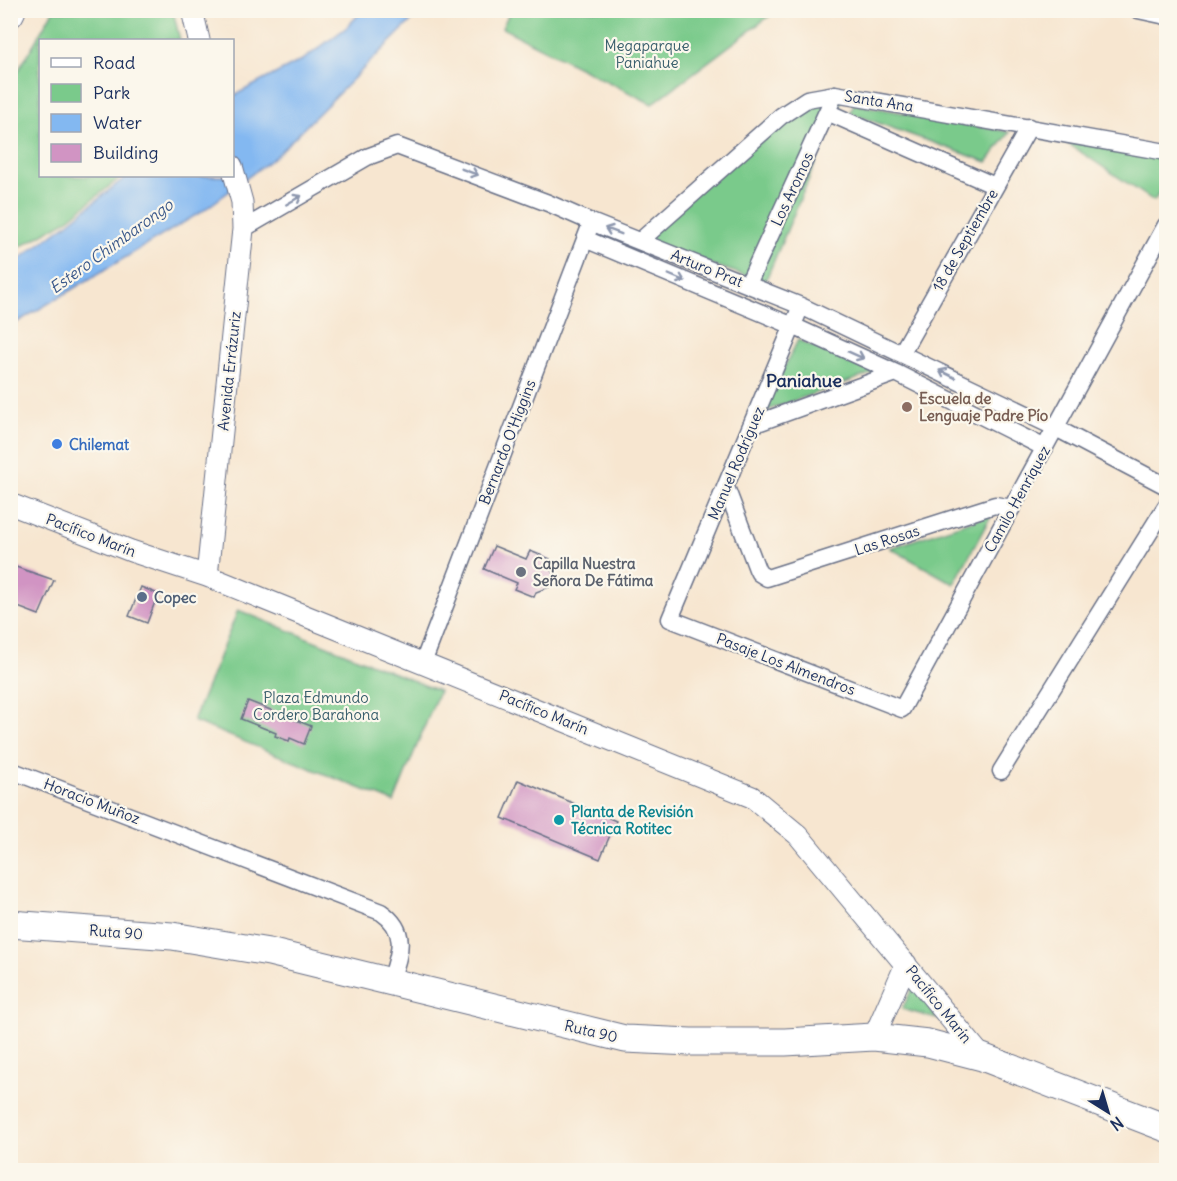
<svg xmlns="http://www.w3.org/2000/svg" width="1177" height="1181" font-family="Delius,sans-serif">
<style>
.green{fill:#7aca8b;stroke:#4a7c74;stroke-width:1.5}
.water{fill:#83b8f1;stroke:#4f74a8;stroke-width:1.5}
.building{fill:#d194c3}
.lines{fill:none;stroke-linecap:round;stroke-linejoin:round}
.minor-casing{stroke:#686f86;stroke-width:19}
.tertiary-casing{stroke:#686f86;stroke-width:23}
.primary-casing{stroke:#686f86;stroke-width:29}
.minor{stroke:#fff;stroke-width:16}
.tertiary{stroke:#fff;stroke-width:21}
.primary{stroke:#fff;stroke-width:27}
.oneway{stroke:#8d97ae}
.education-dot{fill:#8d6e63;stroke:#fbf7ec;stroke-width:2}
.shop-dot{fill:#3f7fe0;stroke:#fbf7ec;stroke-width:2}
.worship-dot{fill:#6b7280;stroke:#fbf7ec;stroke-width:2}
.service-dot{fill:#5c6f8a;stroke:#fbf7ec;stroke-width:2}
.culture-dot{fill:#0f9aa8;stroke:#fbf7ec;stroke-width:2}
.labels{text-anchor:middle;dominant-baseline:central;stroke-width:4.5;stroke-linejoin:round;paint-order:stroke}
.park-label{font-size:15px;fill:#385e6c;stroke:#fbf7ec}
.street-label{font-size:15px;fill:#1b2f5e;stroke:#fbf7ec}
.education-label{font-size:15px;font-weight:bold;fill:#785e54;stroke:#fbf7ec;text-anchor:start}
.shop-label{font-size:15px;font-weight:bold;fill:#366cbe;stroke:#fbf7ec;text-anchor:start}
.worship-label{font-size:15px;font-weight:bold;fill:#5b616d;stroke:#fbf7ec;text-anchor:start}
.service-label{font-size:15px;font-weight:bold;fill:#4e5e75;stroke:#fbf7ec;text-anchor:start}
.culture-label{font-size:15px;font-weight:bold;fill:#0d838f;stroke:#fbf7ec;text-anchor:start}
.water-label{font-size:16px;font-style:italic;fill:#3a588a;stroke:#fbf7ec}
.quarter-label{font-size:18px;font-weight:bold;fill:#1b2f5e;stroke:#fbf7ec}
</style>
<rect width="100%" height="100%" fill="#fbf7ec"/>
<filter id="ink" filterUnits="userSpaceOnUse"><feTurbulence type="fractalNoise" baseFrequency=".0167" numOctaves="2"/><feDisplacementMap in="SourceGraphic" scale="12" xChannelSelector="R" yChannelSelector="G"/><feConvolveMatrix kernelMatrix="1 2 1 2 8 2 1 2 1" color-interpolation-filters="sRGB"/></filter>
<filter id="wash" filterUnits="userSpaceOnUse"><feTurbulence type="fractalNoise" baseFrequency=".008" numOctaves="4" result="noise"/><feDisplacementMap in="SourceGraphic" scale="24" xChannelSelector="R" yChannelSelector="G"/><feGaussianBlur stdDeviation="1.35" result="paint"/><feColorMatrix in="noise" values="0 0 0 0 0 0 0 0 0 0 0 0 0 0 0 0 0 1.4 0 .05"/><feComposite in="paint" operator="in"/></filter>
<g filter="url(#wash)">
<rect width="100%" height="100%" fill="#f7e6d0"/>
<path class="green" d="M53,11H173L180,40H40V176H122L66,221L11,252V83Z
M510,11V10L776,11L652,104L502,28Z
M846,91L765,282L640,241L781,116Z
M854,104L1010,132L987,162L850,113Z
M1064,141L1166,152V182L1154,201Z
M798,340L876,372L762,412Z
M992,514L954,584L890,548Z
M238,610L439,691L394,802L193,721Z
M914,985L937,1019L902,1009Z"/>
<path class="water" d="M362,11H421L276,156L203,211L11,326L10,266L66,225L127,176H232L233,96L304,59L347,27Z"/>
<g id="blocks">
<path class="building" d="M494,546L526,559L530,551L550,559L547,565L554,574L553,582L549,587L536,592L534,597L514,589L517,583L484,569Z
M10,565L54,580L39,615L10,604Z
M141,587L158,594L147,623L129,616Z
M248,701L311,726L304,744L290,738L289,741L275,736L276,733L241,719Z
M518,780L616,821L600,859L502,818Z"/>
</g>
</g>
<g filter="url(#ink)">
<use href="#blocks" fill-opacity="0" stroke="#686f86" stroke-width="1.5"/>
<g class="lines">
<defs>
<path id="minor" d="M1138,10L1166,16
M827,112L995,186
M243,229L367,157L397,146L548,203L591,222L801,306L1056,428L1166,486
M585,239L793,326L896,373L1045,448
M640,241L781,116L807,99L835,94L1166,152
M748,284L835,94
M801,306L670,619L902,709L1166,225
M902,352L1029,127
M752,425L896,373
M726,487L757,569L759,573L767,578L995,505L1012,508
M423,663L589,229
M10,770L381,912C410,932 399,955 390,983
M1001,771L1166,506"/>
<path id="tertiary" d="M192,10L199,40
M10,504L131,551L207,576L752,797L798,835L982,1057
M207,576L243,229L242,202L232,166
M874,1037L906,964"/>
<path id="primary" d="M10,14L12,10
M10,924L172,936L269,952L625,1039L691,1042H785L874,1037L928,1043L982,1057L1166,1128"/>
</defs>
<use href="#minor" class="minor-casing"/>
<use href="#tertiary" class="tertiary-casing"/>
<use href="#primary" class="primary-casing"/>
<use href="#minor" class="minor"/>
<use href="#tertiary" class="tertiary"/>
<use href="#primary" class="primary"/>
</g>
<defs><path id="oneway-shaft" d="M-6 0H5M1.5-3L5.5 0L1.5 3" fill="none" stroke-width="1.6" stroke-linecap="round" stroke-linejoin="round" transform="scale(1.5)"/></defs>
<g class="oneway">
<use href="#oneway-shaft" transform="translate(470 172) rotate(21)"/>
<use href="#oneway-shaft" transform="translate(294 200) rotate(-30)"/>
<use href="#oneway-shaft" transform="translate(613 231) rotate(-159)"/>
<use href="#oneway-shaft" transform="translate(677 278) rotate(23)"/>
<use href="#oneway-shaft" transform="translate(856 355) rotate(24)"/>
<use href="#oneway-shaft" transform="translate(947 374) rotate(-154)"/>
</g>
</g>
<circle class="education-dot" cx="907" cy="407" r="6"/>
<circle class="shop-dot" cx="57" cy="444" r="6"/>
<circle class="worship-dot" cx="521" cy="572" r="6"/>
<circle class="service-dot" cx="142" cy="597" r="6"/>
<circle class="culture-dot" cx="559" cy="820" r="6"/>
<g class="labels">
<g class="park-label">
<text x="647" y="45">Megaparque<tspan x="647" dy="17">Paniahue</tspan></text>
<text x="316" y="697">Plaza Edmundo<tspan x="316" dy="17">Cordero Barahona</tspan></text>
</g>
<g class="street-label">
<text transform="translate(879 101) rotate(9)">Santa Ana</text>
<text transform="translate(792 189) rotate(-65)">Los Aromos</text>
<text transform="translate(965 240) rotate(-60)">18 de Septiembre</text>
<text transform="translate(707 268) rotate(22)">Arturo Prat</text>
<text transform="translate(229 371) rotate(-84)">Avenida Errázuriz</text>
<text transform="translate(507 442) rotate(-69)">Bernardo O'Higgins</text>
<text transform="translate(736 463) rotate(-67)">Manuel Rodríguez</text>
<text transform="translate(1017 499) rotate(-61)">Camilo Henríquez</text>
<text transform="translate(91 535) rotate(21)">Pacífico Marín</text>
<text transform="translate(887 540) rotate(-18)">Las Rosas</text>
<text transform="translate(786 664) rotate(21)">Pasaje Los Almendros</text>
<text transform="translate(544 712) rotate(22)">Pacífico Marín</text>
<text transform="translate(92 801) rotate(21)">Horacio Muñoz</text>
<text transform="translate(116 932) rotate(4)">Ruta 90</text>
<text transform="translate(939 1004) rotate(51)">Pacífico Marín</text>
<text transform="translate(591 1031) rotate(13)">Ruta 90</text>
</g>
<g class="education-label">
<text x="919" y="398">Escuela de<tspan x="919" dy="17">Lenguaje Padre Pío</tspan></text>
</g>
<g class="shop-label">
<text x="69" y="444">Chilemat</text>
</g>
<g class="worship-label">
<text x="533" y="563">Capilla Nuestra<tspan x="533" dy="17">Señora De Fátima</tspan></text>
</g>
<g class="service-label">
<text x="154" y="597">Copec</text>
</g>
<g class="culture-label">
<text x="571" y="811">Planta de Revisión<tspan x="571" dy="17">Técnica Rotitec</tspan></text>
</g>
<g class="water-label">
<text transform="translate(111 246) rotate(-36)">Estero Chimbarongo</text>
</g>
<g class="quarter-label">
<text x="804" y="380">Paniahue</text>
</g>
</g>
<rect width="1177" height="1181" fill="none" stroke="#fbf7ec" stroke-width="36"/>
<rect x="39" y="39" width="195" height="138" fill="#fbf7ec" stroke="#a1a7b3" stroke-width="1.5"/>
<rect x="51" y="58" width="30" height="9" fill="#ffffff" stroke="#a1a7b3" stroke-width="1.5"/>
<text x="93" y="69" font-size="18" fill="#1b2f5e">Road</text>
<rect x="51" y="84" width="30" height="18" fill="#7aca8b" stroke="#a1a7b3" stroke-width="1.5"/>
<text x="93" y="99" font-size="18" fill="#1b2f5e">Park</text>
<rect x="51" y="114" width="30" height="18" fill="#83b8f1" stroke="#a1a7b3" stroke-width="1.5"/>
<text x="93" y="129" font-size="18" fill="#1b2f5e">Water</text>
<rect x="51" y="144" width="30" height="18" fill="#d194c3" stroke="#a1a7b3" stroke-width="1.5"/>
<text x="93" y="159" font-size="18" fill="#1b2f5e">Building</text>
<g transform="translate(1108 1112) rotate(143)" stroke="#fbf7ec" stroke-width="4.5" paint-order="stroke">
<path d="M0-4.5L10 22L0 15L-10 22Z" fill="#1b2f5e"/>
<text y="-9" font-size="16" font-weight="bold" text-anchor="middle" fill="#1b2f5e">N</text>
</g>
</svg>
